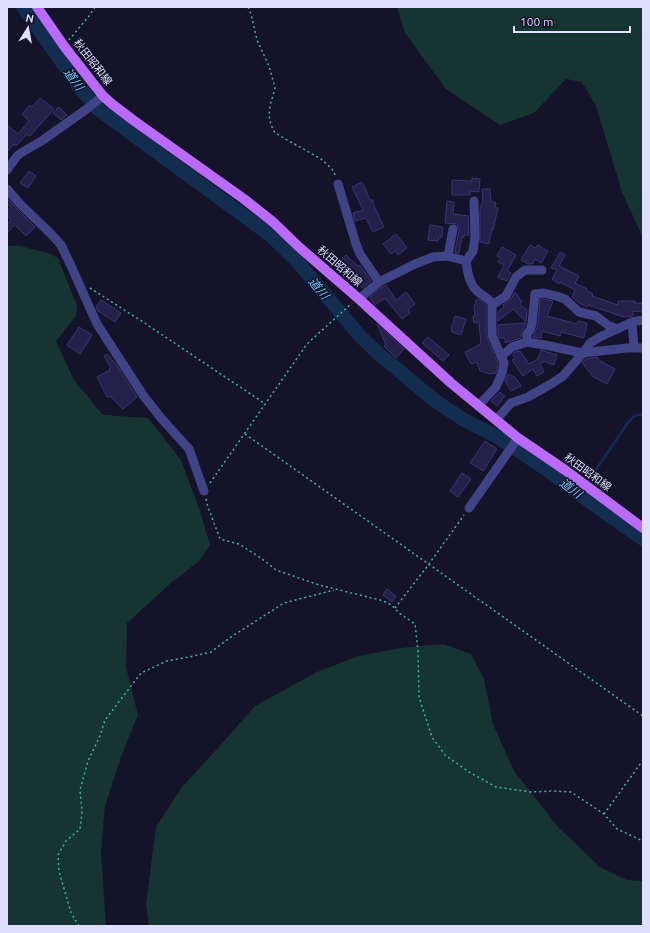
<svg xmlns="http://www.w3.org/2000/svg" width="650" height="933" font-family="Ubuntu,'Noto Sans JP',sans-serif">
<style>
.green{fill:#163431}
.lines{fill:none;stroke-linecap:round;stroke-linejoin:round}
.stream{stroke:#122d4f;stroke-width:2.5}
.river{stroke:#122d4f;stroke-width:14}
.building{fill:#25204a;stroke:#3c3375}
.path{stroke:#38b7a7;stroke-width:1.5;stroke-dasharray:2 3;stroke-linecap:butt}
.minor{stroke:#414387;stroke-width:9}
.primary{stroke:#b96bf7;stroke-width:10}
.labels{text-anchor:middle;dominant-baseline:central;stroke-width:3;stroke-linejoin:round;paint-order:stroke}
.street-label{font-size:11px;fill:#dfdefd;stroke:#15132a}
.water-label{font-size:12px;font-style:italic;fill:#72c3f7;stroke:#15132a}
</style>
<rect width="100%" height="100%" fill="#15132a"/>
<path class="green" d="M397,7H643V238L622,192L596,106L582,82L566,79L534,113L500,125L446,89L405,33Z
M7,246H20L48,253L58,258L77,306L76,316L56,341L74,380L103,415L148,418L181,460L200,511L210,545L199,561L172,582L127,623L126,667L138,715L122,754L105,806L101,852L106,926H7Z
M443,644L471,654L484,679L493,724L514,771L558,827L600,867L627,880L643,881V926H149L146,904L156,827L182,787L217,749L255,706L317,672L359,656L400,648Z"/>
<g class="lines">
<path class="stream" d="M589,480L627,424L634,416L643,414
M578,493L581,490"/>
<path class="river" d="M23,7L80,88L98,109L270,235L297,261L360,336L380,355L434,400L464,420L496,436L546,469L604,512L643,539"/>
</g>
<path class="building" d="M40,98L54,109L30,136L27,134L16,146L14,144L7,152V125L18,134L29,121L22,114L30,105L32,107Z
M59,107L67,115L61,120L53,113Z
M29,171L36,176L28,188L20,183Z
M472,178L480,179L479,192L470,191V195H452V180L472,181Z
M362,182L370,200H373L374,206L384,227L373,232L366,218L355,221L353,213L363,210L352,187Z
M482,189H490L491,201L496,203L495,208H498L493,230L492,229L489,244L480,242V210L483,200Z
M7,198L16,208L35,227L26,236L15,225L7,233V224L11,220L7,215V211L11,208L8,204L7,205Z
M447,201L454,202L453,214L468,216L469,235H464V237H462L459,253L455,252L459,230L457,224L445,223Z
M430,225L443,227L442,237H439L438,241L428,240Z
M396,234L407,248L398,255L395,251L391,254L383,244Z
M530,245L535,248L538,245L548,251L541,263L535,259L532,264H528L521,260Z
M502,247L516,255L507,271L511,273L507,281L503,279L502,280L498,277L504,265L498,262L501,258L497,256Z
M560,252L565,255L559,266L579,276L575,283L587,289L586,290L593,294L592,296L618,305V301H635L634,303H643V312L633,311V316L628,317H624L588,305L587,307L578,302L572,297L575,290L560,282L559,284L552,279L557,270L551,268Z
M346,255L358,266L360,265L362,268L371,281L362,288L345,271L343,274L336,267Z
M386,285L396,300L406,292L415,304L408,310L410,313L402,319L385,298L375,305L370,297L382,287Z
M515,292L522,302L520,304L527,310L526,322L513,309L498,321V312L504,307L503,305L511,299Z
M478,299L486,305V335L498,364L496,373L490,374L480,371L477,362L471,364L465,352L481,344L479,322L474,323L473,316H475L474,305H476L475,301Z
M540,299H544L553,301L547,316L577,324L578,321L587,323L584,338L561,332L560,336L542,331L541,338L533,337L538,325Z
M101,300L121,313L115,322L98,311L96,307Z
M455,316L466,319L461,335L452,332V331L451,330Z
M526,323L522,331L521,338L505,343V338H500L498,334V325Z
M377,324L404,349L396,358L384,346L386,345Z
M79,327L92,335L80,354L67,345Z
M428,337L449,355L443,361L422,343Z
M541,350L557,355L554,365L543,361V362L540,364L544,372L537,376L533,369L523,376L512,360L515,358L513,355L515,352L520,351L529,364L538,359Z
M107,354L118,367L137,397L123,409L110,396L107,397L97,377L110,370L109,369L111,368L104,356Z
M597,357L600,361L615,369L607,384L592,376V375L582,363L586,359Z
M508,374L515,377L521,386L511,391L505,381Z
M500,392L505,396L497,406L491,401Z
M485,441L497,449L483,471L470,463Z
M462,473L471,479L458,497L450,491Z
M387,589L396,596L392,602L383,595Z"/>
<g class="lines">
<path class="path" d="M248,7L251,14L257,40L269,66L275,88L270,106L269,116L271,125L275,133L321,159L332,169L336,177
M69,40L89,16L95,7
M90,288L140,320L264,403
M245,434L643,716
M210,483L307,344C322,330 337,317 352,303
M206,499L208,507L220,539L239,544L261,558L276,570L319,585L380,600L388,603L395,608L399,613L415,624L418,651L419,697L432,737L445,755L469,772L496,787L531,792L554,791L571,792L604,814L617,829L643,841
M395,608L429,564L464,515
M604,814L643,760
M79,926L71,913L59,871L58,855L66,841L80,829L82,812L80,790L88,761L100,736L105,720L141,673L167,661L189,657L211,652L231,637L284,603L334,590"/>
<path class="minor" d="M7,170L17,156L21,153L43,140L88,108L103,96
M338,184L356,244L360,254L379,282
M7,189L20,204L51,234L61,245L72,268L97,324L143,395L161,418L189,449L204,491
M448,256L453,229
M466,261L473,251L475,237L474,201
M359,299L379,282L415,264L433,257L447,256L466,261C468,272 468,282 477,291C481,295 487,297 492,303V335L504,363L502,373L496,387L478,406
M492,305L506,296L516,277L525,270H542
M632,322L634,348
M527,342V334L530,330L532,324L535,294L544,293L556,296L565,299L579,312L596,316L609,326L618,329
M583,353L590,343L600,337L632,322L643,320
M502,356L512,347L527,342L550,346L582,353
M496,420L511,403L528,397L551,384L563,376L583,353L627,348H643
M469,508L518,438"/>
<path class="primary" d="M37,7L64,46L92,82L103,96L112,104L133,120L244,199L273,222L299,247L359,299L451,383L518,438L565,470L643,528"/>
</g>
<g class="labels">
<g class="street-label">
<text transform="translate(93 62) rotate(52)">秋田昭和線</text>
<text transform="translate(340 266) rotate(41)">秋田昭和線</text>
<text transform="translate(588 472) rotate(36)">秋田昭和線</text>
</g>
<g class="water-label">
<text transform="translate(74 79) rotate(54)">道川</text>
<text transform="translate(319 288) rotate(50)">道川</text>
<text transform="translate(571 488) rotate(36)">道川</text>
</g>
</g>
<rect width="650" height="933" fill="none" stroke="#dfdefd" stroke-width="16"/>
<g transform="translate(28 28) rotate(11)" stroke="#15132a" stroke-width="3" paint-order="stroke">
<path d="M0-3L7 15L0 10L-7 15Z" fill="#dfdefd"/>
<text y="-6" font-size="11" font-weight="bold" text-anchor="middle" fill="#dfdefd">N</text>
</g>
<path d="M514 26v6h116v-6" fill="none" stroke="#dfdefd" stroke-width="2"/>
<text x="520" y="26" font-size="12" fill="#dfdefd" stroke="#15132a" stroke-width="3" paint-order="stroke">100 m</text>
</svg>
